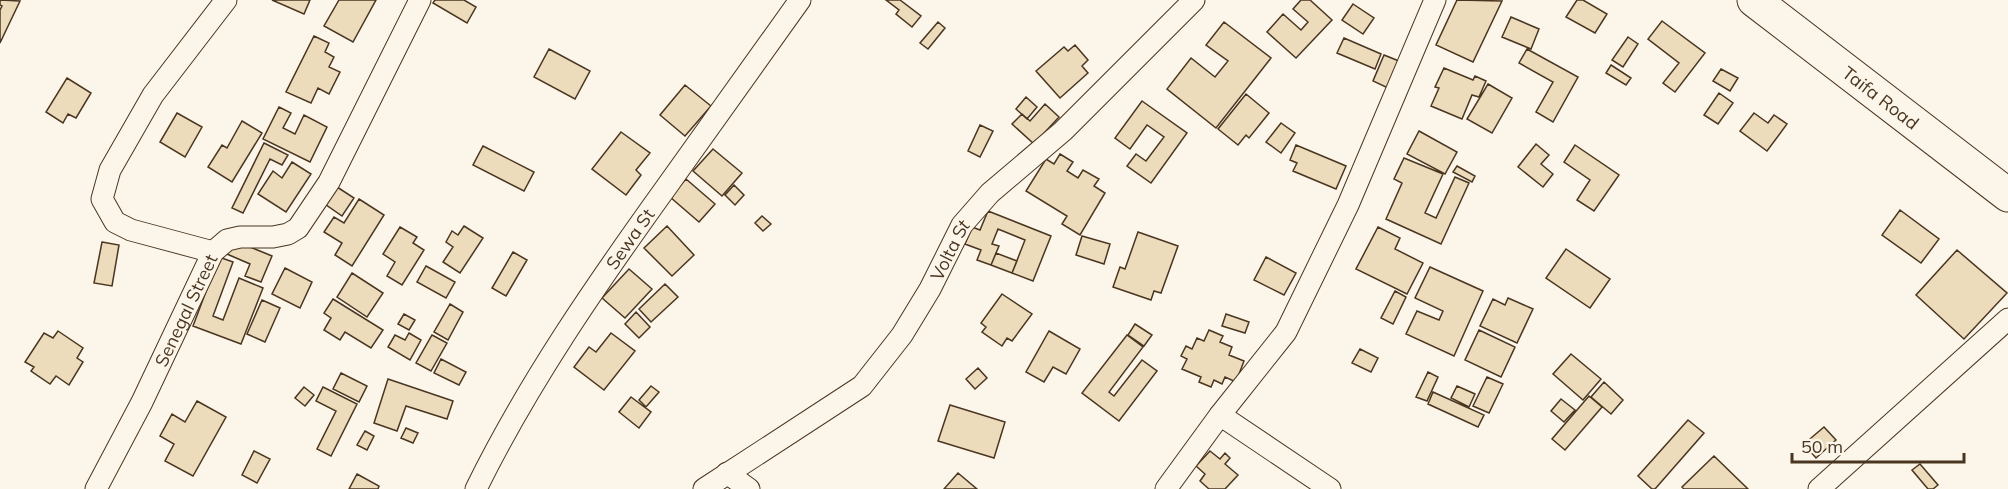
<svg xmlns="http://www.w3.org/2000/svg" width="2008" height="489" font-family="Mulish,sans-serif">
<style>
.building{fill:#ecdcbc;stroke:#4a3520;stroke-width:1.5}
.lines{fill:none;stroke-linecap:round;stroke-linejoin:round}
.minor-casing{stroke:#4a3520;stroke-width:23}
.trunk-casing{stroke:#4a3520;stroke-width:35}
.minor{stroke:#fbf6e9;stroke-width:21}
.trunk{stroke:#fbf6e9;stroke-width:33}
.labels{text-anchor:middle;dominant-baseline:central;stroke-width:4.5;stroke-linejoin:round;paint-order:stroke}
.street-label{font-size:18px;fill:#4a3520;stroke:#fbf6e9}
</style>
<rect width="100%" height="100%" fill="#fbf6e9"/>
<path class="building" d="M0,0L20,1L0,43V10L2,6L0,5Z
M272,0H310L304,14Z
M339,0H376L353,42L324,26Z
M435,0H464L476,7L467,23L433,3Z
M886,0H900L921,16L912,27L896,14L899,10Z
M1301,0H1310L1332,20L1296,58L1267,32L1283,14L1301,30L1308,22L1293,9Z
M1457,0L1502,1L1473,62L1436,45Z
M1577,0H1583L1607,14L1595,33L1566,17Z
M1353,4L1374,18L1363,34L1342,20Z
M1511,17L1539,29L1531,49L1502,37Z
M1662,21L1705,53L1675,92L1663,83L1679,63L1648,39Z
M938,22L945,28L928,49L920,43Z
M1224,22L1271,58L1216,128L1167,89L1191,58L1215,77L1228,61L1206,45Z
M314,36L329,43L325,52L334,57L329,67L340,72L329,94L318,88L311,103L286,92Z
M1628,37L1638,44L1623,67L1612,60Z
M1344,38L1381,54L1375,69L1337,53Z
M1075,45L1088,60L1082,66L1088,73L1060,98L1036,71L1064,47L1068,51Z
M549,49L590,71L575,99L534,77Z
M1527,49L1578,77L1553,122L1536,112L1553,82L1519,63Z
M1384,55L1399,61L1388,88L1373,81Z
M1611,65L1631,78L1626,85L1606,73Z
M1444,68L1473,80L1475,76L1486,81L1479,97L1472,95L1462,119L1431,106L1439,88L1435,87Z
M1721,69L1738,78L1730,91L1713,81Z
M67,78L91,93L76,118L68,114L63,123L46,112Z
M1488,84L1512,98L1492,133L1467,119Z
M685,85L711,106L685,136L660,115Z
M1719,93L1733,103L1718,124L1704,115Z
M1246,94L1269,113L1249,138L1246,135L1238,145L1218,129Z
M1026,97L1037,107L1027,119L1016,109Z
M1142,101L1187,133L1151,183L1127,166L1136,154L1146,161L1164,137L1147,125L1130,149L1115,138Z
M1045,104L1059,117L1034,144L1012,124L1022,114L1030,121Z
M279,107L291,113L283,128L295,134L304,115L327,127L310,162L263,139Z
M177,113L202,127L185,157L160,142Z
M1754,113L1768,123L1774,115L1787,124L1767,151L1740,131Z
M242,121L262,133L232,182L208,167L222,145L227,148Z
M1281,123L1295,133L1281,153L1266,142Z
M980,125L993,131L980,157L968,151Z
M1419,131L1457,152L1445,174L1407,154Z
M621,132L650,153L636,170L641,175L626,195L592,169Z
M264,143L288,155L282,165L270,159L243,213L232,208Z
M1536,144L1549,155L1541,164L1553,174L1543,187L1518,167Z
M1296,145L1346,166L1336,189L1293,171L1297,163L1290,160Z
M1575,145L1619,175L1594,211L1577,200L1590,180L1564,162Z
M483,146L534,172L524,191L473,165Z
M713,149L742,173L722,196L693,171Z
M1060,154L1073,162L1067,171L1078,178L1083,170L1099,179L1094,186L1105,193L1080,235L1062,224L1067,216L1026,191L1046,159L1054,164Z
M1404,158L1443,174L1425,213L1436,218L1455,177L1469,183L1441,244L1386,219L1402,183L1394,179Z
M292,162L311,174L286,212L258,194L273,171L282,178Z
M1457,166L1475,176L1472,182L1453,172Z
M686,179L715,204L699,222L670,197Z
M334,185L354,198L342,216L322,202Z
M734,185L744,195L735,205L725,195Z
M359,199L384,215L352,266L335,255L342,243L324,232L334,217L344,223Z
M1900,210L1939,239L1921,263L1882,235Z
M988,211L1051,236L1033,281L1012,273L1025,240L998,229L992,244L999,246L991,265L977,260L981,250L965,244L972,227L980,230Z
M762,216L771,224L763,231L755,223Z
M464,226L483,238L460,273L443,262L453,247L446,242L452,231L458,235Z
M667,226L694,255L672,276L644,248Z
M400,227L417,237L413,243L424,250L402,285L387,276L395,262L383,254Z
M1378,227L1400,238L1395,249L1423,263L1407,294L1356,269Z
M1138,232L1178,246L1161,293L1154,291L1151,300L1113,287L1120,267L1125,269Z
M1082,236L1110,244L1104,264L1076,255Z
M233,240L272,256L261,282L245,276L250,264L227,254Z
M102,242L119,245L112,286L94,283Z
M1566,249L1610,279L1590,308L1546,278Z
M1957,250L2007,293L1964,339L1916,295Z
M513,252L527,260L506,296L492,288Z
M996,253L1017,261L1012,273L991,265Z
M219,257L233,262L213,316L223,320L239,278L263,288L241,344L193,326Z
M1266,257L1296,273L1284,295L1254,280Z
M426,266L455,282L446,298L417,282Z
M1430,267L1483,291L1454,356L1406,334L1417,311L1439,320L1443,311L1415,298Z
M285,268L312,282L300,308L272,294Z
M629,269L652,289L625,318L602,298Z
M352,273L383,293L367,317L337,297Z
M665,284L678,297L651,322L639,309Z
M1395,291L1406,297L1393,324L1381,318Z
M1002,294L1032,314L1012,341L1007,338L1002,346L982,332L986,327L981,323Z
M1508,298L1533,309L1517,343L1480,326L1493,299L1505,305Z
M333,299L383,330L371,348L345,332L340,340L324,330L331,318L324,313Z
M262,300L280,308L265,342L247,334Z
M450,304L463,312L448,340L434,332Z
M636,312L650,327L639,338L625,324Z
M404,314L415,320L409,330L398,324Z
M1226,314L1249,322L1245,333L1222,326Z
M1135,324L1152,335L1144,346L1128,335Z
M1209,330L1223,336L1220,342L1232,347L1229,355L1244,361L1236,382L1225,377L1222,384L1214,380L1211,387L1199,382L1201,377L1182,369L1187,359L1181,356L1186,346L1192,349L1197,338L1204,341Z
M1479,330L1515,347L1501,377L1465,360Z
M58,331L83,348L77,358L83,362L69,385L56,376L50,384L31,371L34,367L25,362L44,333L53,338Z
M1049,331L1080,349L1066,374L1053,367L1044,382L1026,372Z
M409,333L421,340L410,360L388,347L395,335L405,340Z
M611,333L635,351L604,390L574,367L589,347L596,352Z
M432,335L447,343L431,371L416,363Z
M1127,335L1143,347L1109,392L1114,396L1142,360L1157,371L1119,421L1082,393Z
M1360,349L1378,358L1371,372L1352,363Z
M1571,354L1601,379L1583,400L1553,374Z
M441,359L466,372L459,385L434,373Z
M978,368L987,378L975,389L966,379Z
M1428,372L1438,377L1427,401L1416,397Z
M341,373L367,386L359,402L333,389Z
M1487,377L1503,384L1489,413L1473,406Z
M388,379L453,401L447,419L406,406L397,431L374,423Z
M1604,382L1623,400L1611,414L1591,397Z
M651,386L659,392L646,407L639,400Z
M1457,386L1475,394L1469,407L1451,398Z
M304,387L314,395L305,406L295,398Z
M323,387L357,404L331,456L317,449L336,411L316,401Z
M1433,392L1484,415L1478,427L1428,404Z
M1589,396L1602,407L1565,450L1552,439Z
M631,397L651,412L639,428L619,412Z
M1561,399L1575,410L1564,422L1551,411Z
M197,401L226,417L193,476L165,461L174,444L160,436L172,414L185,422Z
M950,405L1005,422L994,458L938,441Z
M1688,420L1704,433L1655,489H1652L1638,476Z
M1824,427L1836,440L1816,458L1804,444Z
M406,428L418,433L413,443L401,438Z
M365,431L374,436L367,450L357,445Z
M254,451L270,459L257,483L242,475Z
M1210,451L1220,459L1225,453L1230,458L1225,464L1238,475L1225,489H1209L1200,481L1205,474L1196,466Z
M1714,456L1748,489H1684L1682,487Z
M1920,464L1938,485L1933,489H1928L1912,470Z
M958,473L977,489H944Z
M357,474L379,486L378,489H349Z"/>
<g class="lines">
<defs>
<g id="minor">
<path d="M213,252L131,230L115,222L102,199L110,170L153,95L226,0"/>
<path d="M1220,415L1330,489"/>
<path d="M727,473L749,489"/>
<path id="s1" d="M96,489L142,402L213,252L227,240L240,237H273L288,234L298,228L329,182L420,0"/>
<path id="s2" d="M476,489C528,383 596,285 665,189C710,126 755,63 800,0"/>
<path id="s3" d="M704,489L862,386L902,335L930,289L962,225L990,193L1063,131L1194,0"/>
<path d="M1166,489L1220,415L1286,332L1348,205L1435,0"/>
<path d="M1819,489L2008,319"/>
</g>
<g id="trunk">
<path id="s4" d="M1754,0L2008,195"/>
</g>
</defs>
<use href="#minor" class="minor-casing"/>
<use href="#trunk" class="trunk-casing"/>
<use href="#minor" class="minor"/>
<use href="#trunk" class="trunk"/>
</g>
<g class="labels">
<g class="street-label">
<text stroke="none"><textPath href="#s4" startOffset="160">Taifa Road</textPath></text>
<text stroke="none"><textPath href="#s2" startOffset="294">Sewa St</textPath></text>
<text stroke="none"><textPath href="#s3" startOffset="351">Volta St</textPath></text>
<text stroke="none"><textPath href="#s1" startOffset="200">Senegal Street</textPath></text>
</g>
</g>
<path d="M1792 453v9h172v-9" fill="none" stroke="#4a3520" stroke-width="3"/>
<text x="1801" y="453" font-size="18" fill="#4a3520" stroke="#fbf6e9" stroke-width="4.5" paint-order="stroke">50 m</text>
</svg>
